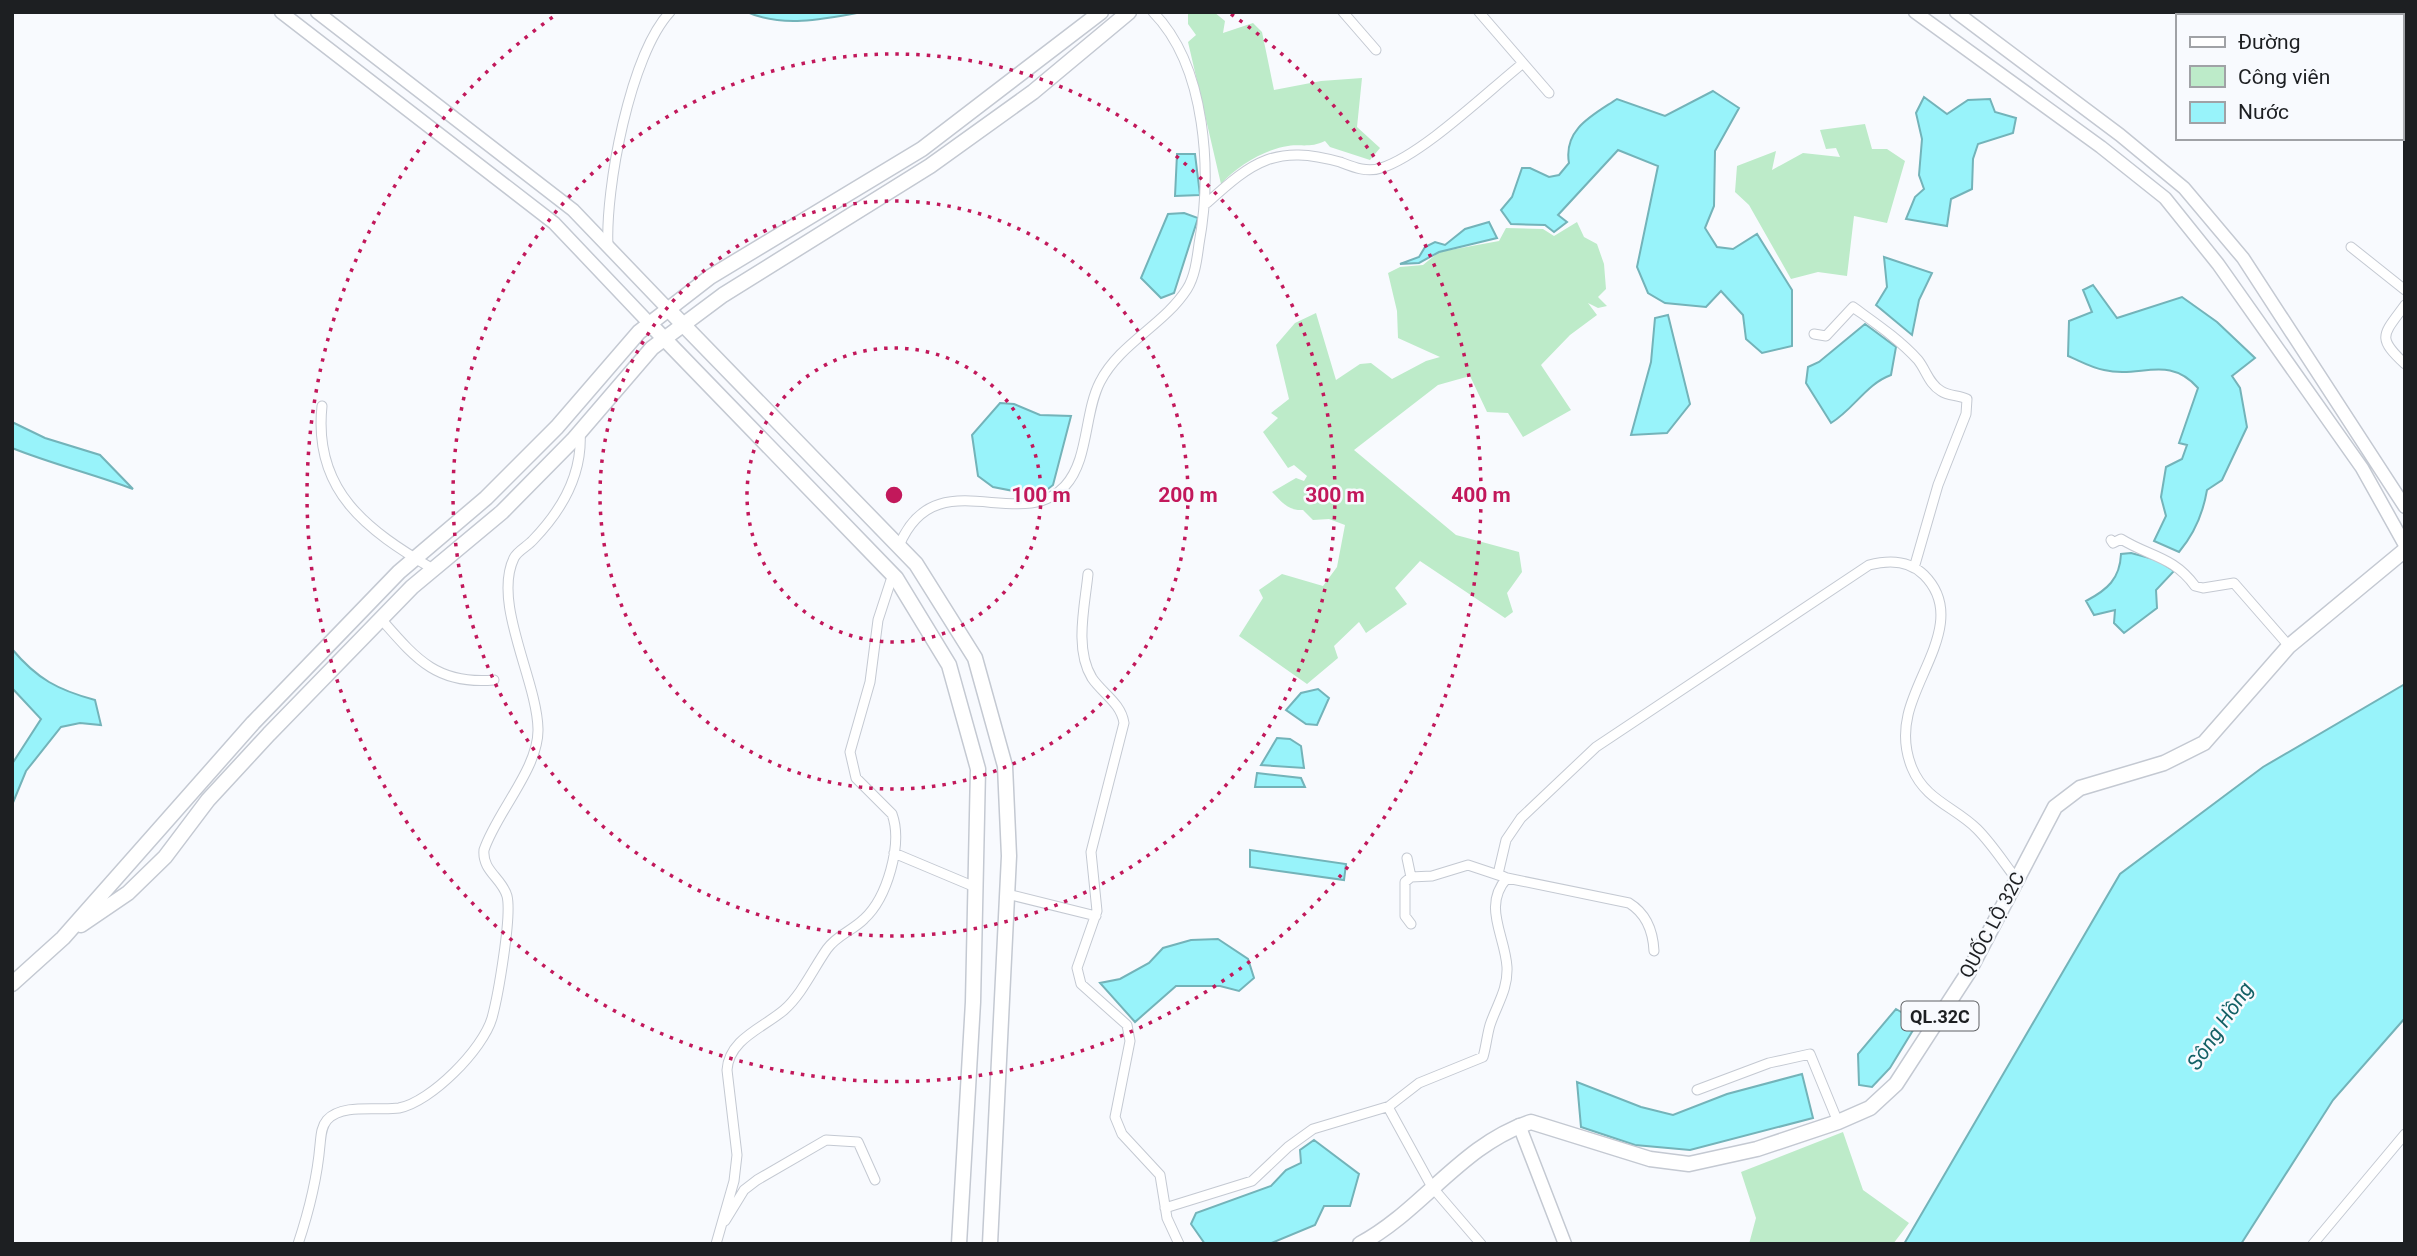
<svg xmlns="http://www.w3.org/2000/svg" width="2417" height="1256" font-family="Roboto,sans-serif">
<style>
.green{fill:#bdebc9}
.water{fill:#98f3fa;stroke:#73b3b9;stroke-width:2}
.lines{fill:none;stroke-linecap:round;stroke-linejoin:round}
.street-casing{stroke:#c4c9d2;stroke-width:11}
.secondary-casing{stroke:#c4c9d2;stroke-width:15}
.primary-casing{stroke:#c4c9d2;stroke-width:17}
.street{stroke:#fff;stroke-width:9}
.secondary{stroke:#fff;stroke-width:12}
.primary{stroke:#fff;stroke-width:14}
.ring{fill:none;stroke:#c2185b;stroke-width:3.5;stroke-dasharray:3.5 7}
.labels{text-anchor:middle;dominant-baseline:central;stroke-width:5;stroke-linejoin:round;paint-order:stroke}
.shield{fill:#f8fafe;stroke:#5f6164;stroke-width:2}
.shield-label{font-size:18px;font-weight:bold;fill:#1d1f22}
.street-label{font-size:19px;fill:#1d1f22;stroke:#f8fafe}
.water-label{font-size:21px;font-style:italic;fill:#126065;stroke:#f8fafe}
.centre{fill:#c2185b;stroke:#f8fafe;stroke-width:3.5}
.ring-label{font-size:21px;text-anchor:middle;font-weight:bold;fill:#c2185b;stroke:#f8fafe;stroke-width:5;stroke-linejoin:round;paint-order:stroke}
</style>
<rect width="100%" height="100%" fill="#f8fafe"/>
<path class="green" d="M1188,12H1214L1225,21L1223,33L1253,23L1262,32L1274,90L1321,81L1362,78L1357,127L1380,148L1370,160L1330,147L1325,141C1311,148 1302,144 1288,146C1265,149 1236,167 1221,184L1188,42L1196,35L1188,24Z
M1865,124L1872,149H1887L1905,161L1887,223L1854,216L1847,276L1818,272L1791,279L1749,205L1735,192L1737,166L1776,151L1772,170L1803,153L1840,157L1836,148L1826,149L1820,130Z
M1577,222L1584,237L1597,244L1604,264L1606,289L1598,297L1607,306L1598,308L1588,303L1597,315L1570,335L1541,365L1571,410L1523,437L1508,413L1487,412L1470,376L1438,385L1354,450L1456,535L1519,552L1522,572L1507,593L1513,612L1505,618L1420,561L1395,588L1407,604L1366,633L1359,622L1334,646L1338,658L1307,684L1239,636L1263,598L1259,590L1282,574L1323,586L1337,567L1345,525L1329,519L1313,520L1303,510C1288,511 1282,502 1272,492L1296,478L1304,481L1307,476L1294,465L1288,468L1263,432L1278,418L1271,413L1289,399L1276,345L1295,323L1316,313L1336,380L1360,364L1371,363L1392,379L1426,361L1440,357L1398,338L1397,311L1388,273L1400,267L1423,265L1439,252L1499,241L1506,228L1543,229L1554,236Z
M1843,1132L1863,1190L1909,1223L1893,1244H1749L1756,1218L1741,1172Z"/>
<path class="water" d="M747,12H862C825,19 782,28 747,12Z
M1713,91L1739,108L1715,151L1714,206L1705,228L1717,247L1733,249L1757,234L1792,290V346L1762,353L1746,339L1743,315L1721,291L1706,307L1665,303L1648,293L1637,267L1658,166L1618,150L1558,215L1567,222L1554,232L1545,225L1511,224L1501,210L1512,197L1522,168H1530L1549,177L1559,175L1569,163C1563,129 1593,115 1617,99L1665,116Z
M1924,97L1947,114L1968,100L1990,99L1995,112L2016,118L2013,133L1978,144L1973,159L1972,189L1951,199L1947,226L1906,219L1915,197L1924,189L1919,175L1922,139L1916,113Z
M1177,154H1195L1200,195L1175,196Z
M1184,213L1198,218L1174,293L1161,298L1141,278L1168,214Z
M1489,222L1497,238L1439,252L1419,263L1400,264L1419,257L1425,247L1435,242L1445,245L1465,229Z
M1884,257L1932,273L1919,300L1912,335L1876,305L1887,287Z
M2093,285L2117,318L2182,297L2217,322L2255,358L2232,376L2240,388L2247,427L2222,480L2207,490C2203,514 2195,533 2179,552L2154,541L2166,516L2161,497L2166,467L2182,459L2187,445L2179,443L2198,388C2168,354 2140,379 2104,370C2092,368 2080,361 2068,356L2069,321L2092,312L2083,290Z
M1668,315L1690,404L1667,433L1631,435L1651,362L1655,318Z
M1865,324L1896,347L1891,375C1866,384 1854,409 1831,423L1806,383L1808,367L1819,362Z
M1000,403L1014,404L1040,415L1071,416L1053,485L1039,496L993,487L978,476L972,435Z
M12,422L45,438L100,455L133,489C93,474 52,464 12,448Z
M2131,553L2157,560L2174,571L2156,590L2157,608L2124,633L2114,623L2115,610L2094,615L2086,601C2107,590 2120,579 2121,554Z
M12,649C37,679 58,690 95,700L101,725L80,723L61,727L26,771L12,805V764L41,719L12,688Z
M2405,684V1018L2333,1100L2241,1244H1904L2120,874L2263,767Z
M1318,689L1329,698L1317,725L1306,724L1286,710L1301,693Z
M1277,738L1290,739L1301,746L1304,768L1261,765Z
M1257,773L1301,778L1305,787H1255Z
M1250,850L1346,864L1344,880L1250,867Z
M1218,939L1248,959L1254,978L1239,991L1220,986H1176L1135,1022L1100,983L1120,979L1149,963L1163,948L1191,940Z
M1896,1009L1918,1022L1890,1068L1872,1087L1859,1085L1858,1054Z
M1802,1074L1813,1118L1690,1150L1635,1145L1581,1127L1577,1082L1641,1107L1673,1115L1727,1094Z
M1314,1140L1359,1174L1350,1206H1324L1315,1225L1269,1244H1205L1191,1224L1196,1213L1271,1186L1286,1170L1301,1163L1300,1150Z"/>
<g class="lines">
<defs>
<path id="street" d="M1343,12L1376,50
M1479,12L1549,93
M1207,203C1253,161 1276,144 1340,162C1353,167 1367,173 1381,168C1422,155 1487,92 1522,64
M608,247C605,189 630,55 670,12
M2351,247L2405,290
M2405,305C2383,335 2376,337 2405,364
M1814,334L1826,336L1853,307C1875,323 1899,339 1918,360C1926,370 1929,384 1941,391C1948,396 1958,395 1967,399L1966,414L1938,485L1914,568
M322,406C313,491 367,530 433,569
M2111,540L2113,543L2121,539C2150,557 2173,556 2195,586L2203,588L2234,583L2289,646
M899,546C935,458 1020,535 1065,486C1089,460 1084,413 1100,382C1120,343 1164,325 1187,289C1195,276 1197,259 1199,244C1212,173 1207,67 1153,12
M1088,574C1085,605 1074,649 1092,678C1102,693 1121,703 1124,723L1091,852L1097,911L1077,968L1081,984L1127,1025L1130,1041L1115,1117L1122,1134L1160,1175L1167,1218L1179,1244
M381,619C416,659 437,685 494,680
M894,853L975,887
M1407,858L1411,877
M1007,894L1096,916
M1411,924L1405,916V882L1411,877L1432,876L1468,865L1507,878L1629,903C1647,914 1653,931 1654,951
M1697,1090L1769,1063L1810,1054L1838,1122
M1165,1208L1252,1181L1288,1147L1313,1129L1390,1106
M725,1221L744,1190L757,1180L826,1140L858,1142L875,1180
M298,1244C309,1211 317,1180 320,1145C321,1136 321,1127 327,1120C342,1103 379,1111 399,1108C431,1102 483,1049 492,1018C498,996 512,916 507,896C502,878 482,871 484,850C496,813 539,768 538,729C537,680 492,603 514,558C517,551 528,546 533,540C562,510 583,473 580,431
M716,1244L734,1181L737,1155L727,1070C729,1039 763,1028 784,1010C802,994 813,969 827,949C837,935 852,931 864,919C887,898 903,844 892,814L856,778L850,752L870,682L878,620L893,574
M1481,1244L1432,1187L1388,1107L1419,1083L1483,1057C1486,1047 1487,1035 1490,1025C1497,1004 1508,990 1507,967C1505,935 1482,906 1507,878L1498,874L1506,840L1521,818L1596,747L1869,565C1888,560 1909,560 1924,575C1966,617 1918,670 1908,715C1904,732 1905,751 1912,768C1925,800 1955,807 1977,829C1992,844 2004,863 2017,880
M2313,1244L2405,1134"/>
<path id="secondary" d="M281,12L554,223L650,324
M317,12L573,210L668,309
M1915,12L2101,147L2165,198L2218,264L2362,468L2405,545
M1956,12L2120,135L2184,188L2243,258L2405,507
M1519,1125L1565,1244"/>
<path id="primary" d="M668,309L916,564L975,658L1005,766L1009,856L990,1244
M650,324L896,578L949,665L978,769L973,1002L959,1244
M81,925L128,893L165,857L208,800L269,734L412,587L502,512L573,440L652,348L723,295L930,166L1033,92L1129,12
M12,984L63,938L253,723L399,572L486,498L557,427L639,332L710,277L922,149L1101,12
M1360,1244C1422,1211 1462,1144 1531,1122L1650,1159L1689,1164L1757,1149L1838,1122L1870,1108L1896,1084L1968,973L2055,807L2080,788L2164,763L2204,743L2289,646L2405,550"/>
</defs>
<use href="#street" class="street-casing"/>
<use href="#secondary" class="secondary-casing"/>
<use href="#primary" class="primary-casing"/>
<use href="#street" class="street"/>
<use href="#secondary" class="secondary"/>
<use href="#primary" class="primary"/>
</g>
<g class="ring">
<circle cx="894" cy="495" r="147"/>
<circle cx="894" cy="495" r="294"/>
<circle cx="894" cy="495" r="441"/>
<path d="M1231 14A587 587 0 1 1 557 14"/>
</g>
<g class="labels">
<rect class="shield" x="1901.5" y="1001.5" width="77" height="29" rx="5"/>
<g class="shield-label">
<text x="1940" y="1016">QL.32C</text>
</g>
<g class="street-label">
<text transform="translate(1992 925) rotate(-62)">QUỐC LỘ 32C</text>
</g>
<g class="water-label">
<text transform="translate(2220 1026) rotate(-56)">Sông Hồng</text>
</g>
</g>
<circle cx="894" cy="495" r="10" class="centre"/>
<g class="ring-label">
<text x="1041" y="502">100 m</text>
<text x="1188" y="502">200 m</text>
<text x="1335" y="502">300 m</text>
<text x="1481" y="502">400 m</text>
</g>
<rect width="2417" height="1256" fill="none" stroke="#1d1f22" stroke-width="28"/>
<rect x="2176" y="14" width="228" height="126" fill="#f8fafe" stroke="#a0a2a6" stroke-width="2"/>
<rect x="2190" y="37" width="35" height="10" fill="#ffffff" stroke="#a0a2a6" stroke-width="2"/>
<text x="2238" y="49" font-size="21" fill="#1d1f22">Đường</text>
<rect x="2190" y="66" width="35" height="21" fill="#bdebc9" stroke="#a0a2a6" stroke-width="2"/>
<text x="2238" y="84" font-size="21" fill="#1d1f22">Công viên</text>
<rect x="2190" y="102" width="35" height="21" fill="#98f3fa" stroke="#a0a2a6" stroke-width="2"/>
<text x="2238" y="119" font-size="21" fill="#1d1f22">Nước</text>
</svg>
